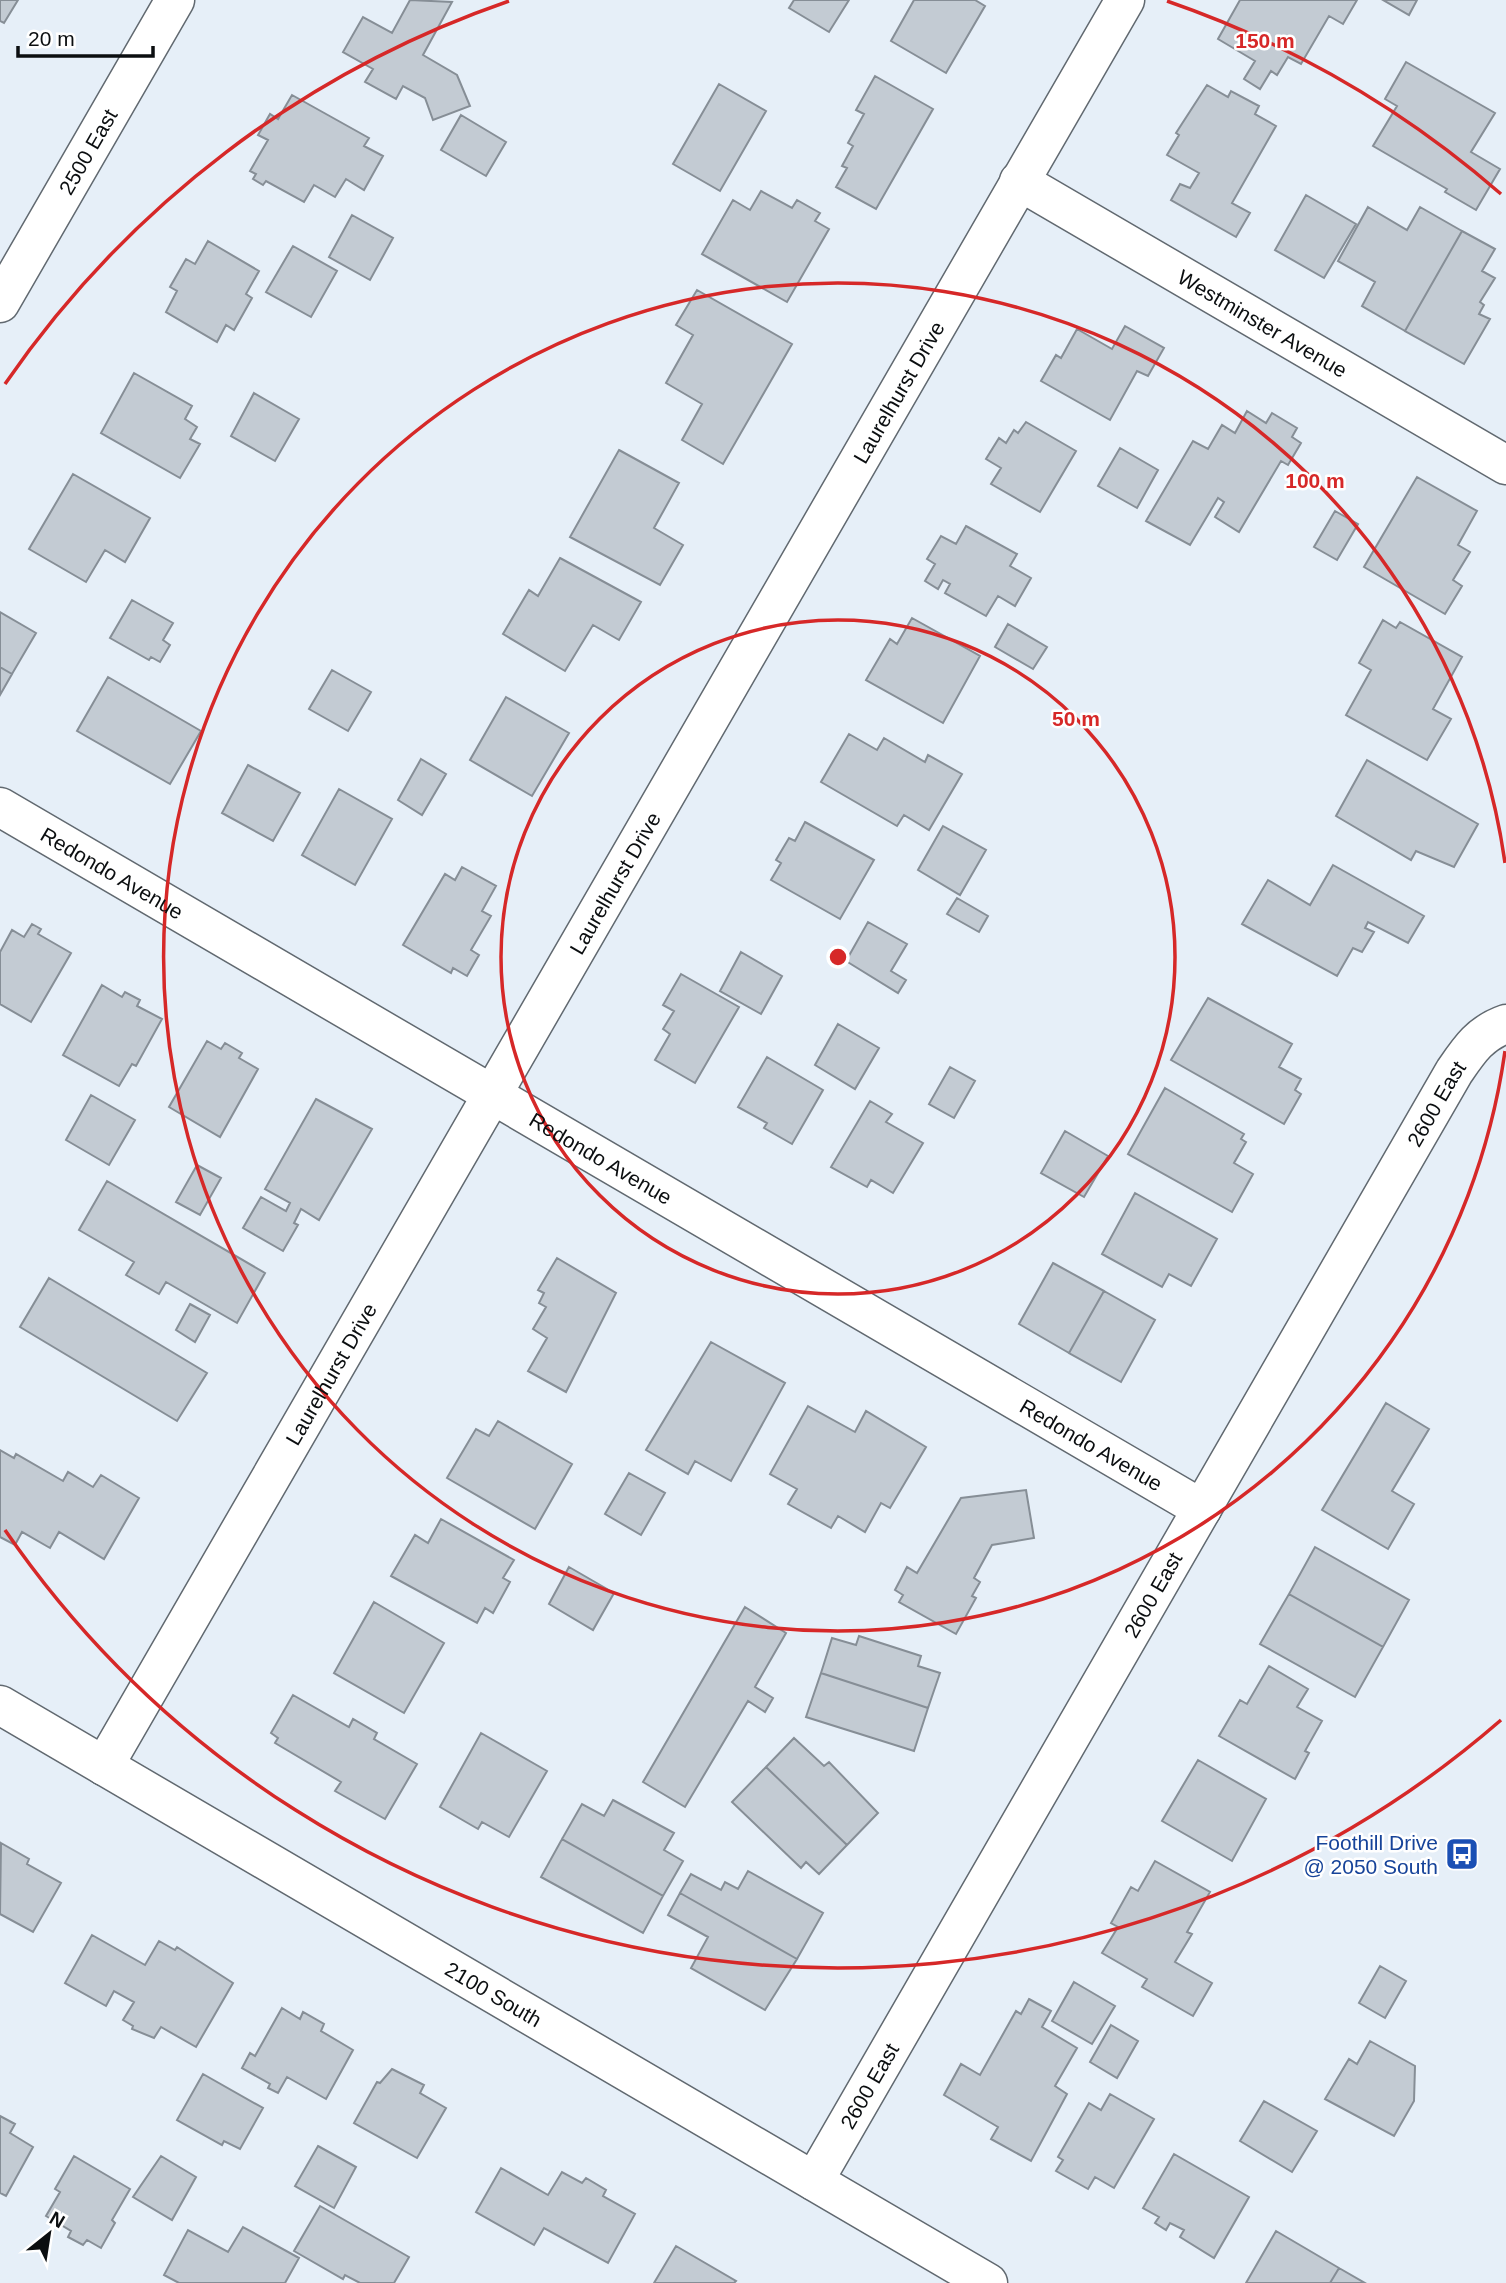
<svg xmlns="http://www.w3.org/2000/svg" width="1506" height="2283" font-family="Helvetica,sans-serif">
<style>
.building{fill:#c3cbd3;stroke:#868e96;stroke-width:2}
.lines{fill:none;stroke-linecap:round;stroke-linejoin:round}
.minor-casing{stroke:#616970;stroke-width:41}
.minor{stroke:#fff;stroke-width:38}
.ring{fill:none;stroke:#d62828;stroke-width:3.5}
.labels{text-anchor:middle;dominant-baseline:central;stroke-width:5;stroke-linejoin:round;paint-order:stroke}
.street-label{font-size:21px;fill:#0b0e10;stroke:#fff}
.transit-label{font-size:21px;fill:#164399;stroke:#fff;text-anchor:end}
.centre{fill:#d62828;stroke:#fff;stroke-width:3.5}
.ring-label{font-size:21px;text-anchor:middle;font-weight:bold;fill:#d62828;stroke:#fff;stroke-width:5;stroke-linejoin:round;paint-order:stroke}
</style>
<rect width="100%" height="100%" fill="#e6eff8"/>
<path class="building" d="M0,0H18L4,23L0,21Z
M410,0L452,2L423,55L457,75L470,106L433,120L425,98L403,86L396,99L365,82L373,69L343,52L363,17L392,33Z
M794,0H849L829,32L789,8Z
M914,0H975L985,6L946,73L891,41Z
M1240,0H1357L1343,24L1329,16L1301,64L1288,57L1277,75L1271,71L1260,89L1244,79L1255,61L1218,39Z
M1383,0H1417L1409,15Z
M1406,62L1495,113L1471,152L1500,169L1476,210L1445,192L1447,189L1373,146L1397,106L1385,99Z
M875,76L933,109L876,209L836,187L847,168L842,166L853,146L848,143L864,114L856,110Z
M719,84L766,111L720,191L673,164Z
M1207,85L1228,97L1231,91L1259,106L1255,114L1276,126L1232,203L1250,213L1236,237L1171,200L1180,184L1190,188L1199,173L1167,155L1179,135L1176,133Z
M292,95L369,138L364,146L383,156L364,190L346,179L335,197L314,185L304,202L266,181L263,185L253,179L256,174L250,171L268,140L258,135L270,114L278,119Z
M461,115L506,142L486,176L441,150Z
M761,191L792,208L797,200L820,213L815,221L829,229L787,302L702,254L733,200L750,210Z
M1306,195L1356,224L1324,278L1275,250Z
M1368,207L1407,230L1420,207L1462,231L1405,331L1362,306L1375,282L1338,261Z
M352,215L393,238L370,280L329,257Z
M1462,231L1495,249L1482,271L1495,278L1480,302L1484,305L1479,314L1490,319L1464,364L1405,331Z
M208,241L259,271L246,294L252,298L234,330L226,325L217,342L166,312L177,291L170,287L186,259L195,264Z
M293,246L337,271L311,317L266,292Z
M697,290L792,344L723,464L682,440L702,404L666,383L693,335L676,325Z
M1125,326L1164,348L1148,376L1137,371L1110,420L1041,381L1056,355L1061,358L1077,329L1112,349Z
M134,373L192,406L185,419L197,427L190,439L200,444L180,478L101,433Z
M254,393L299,419L275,461L231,436Z
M1247,411L1266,423L1272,413L1297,428L1292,437L1301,443L1288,465L1281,461L1239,532L1215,517L1224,502L1218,498L1190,545L1146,521L1193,441L1208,449L1222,425L1235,433Z
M1026,422L1076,451L1040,512L991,484L1001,468L986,459L999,438L1006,443L1014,430L1018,433Z
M1120,448L1158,470L1137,508L1098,486Z
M619,450L679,483L654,528L683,545L660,585L570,537Z
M73,474L150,518L125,562L105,550L86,582L29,549Z
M1417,477L1477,511L1458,545L1470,552L1453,580L1462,586L1445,614L1364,567Z
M1335,511L1358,524L1337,560L1314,547Z
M966,526L1017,554L1010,566L1031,578L1015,606L998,596L986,616L945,593L950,584L943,580L938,589L925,581L935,564L927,559L941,536L956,544Z
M560,558L641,602L619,640L593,625L565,671L503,634L529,590L538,596Z
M132,600L173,623L163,640L170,645L160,662L151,657L149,660L110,638Z
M0,612L36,633L12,674L0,667Z
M912,618L980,656L943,723L866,680L890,639L897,644Z
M1383,620L1396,628L1400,622L1462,657L1433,709L1451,719L1427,760L1346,715L1371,670L1359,663Z
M1008,624L1047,647L1033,669L995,647Z
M0,667L12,674L0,695Z
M332,670L371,692L348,731L309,709Z
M108,677L201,731L170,784L77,731Z
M506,697L569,733L532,796L470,760Z
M849,734L877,750L884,738L925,762L928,755L962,774L929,830L904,815L897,826L821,782Z
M421,759L446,774L422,815L398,800Z
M1367,760L1478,824L1454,867L1416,851L1411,860L1336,816Z
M248,765L300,793L273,841L222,813Z
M339,789L392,819L355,885L302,855Z
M805,822L874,860L840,919L771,880L781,863L776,860L789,838L795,841Z
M943,826L986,850L960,895L918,870Z
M1333,865L1424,916L1408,943L1368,922L1365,928L1374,932L1362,952L1353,948L1337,976L1242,924L1268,880L1310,905Z
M462,867L496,886L482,911L491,916L471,950L479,955L467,976L453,968L451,973L403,945L445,874L455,880Z
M957,898L988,916L979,932L947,914Z
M868,922L907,944L891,971L906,980L898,993L846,961Z
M32,924L41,929L38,934L71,953L31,1022L0,1004V952L12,930L24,937Z
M741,952L782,976L761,1014L720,991Z
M681,974L739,1007L695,1083L655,1060L670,1034L663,1029L674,1011L663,1005Z
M102,985L122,997L125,992L140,1000L137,1006L162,1019L136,1066L132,1064L119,1086L63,1055Z
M1208,998L1292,1044L1279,1067L1301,1079L1295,1090L1301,1094L1284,1124L1171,1060Z
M838,1024L879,1048L855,1089L815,1065Z
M207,1041L221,1049L225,1043L242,1053L239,1058L258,1069L220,1137L169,1107Z
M767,1057L823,1090L792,1144L764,1128L767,1123L738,1107Z
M950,1067L975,1081L954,1118L929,1104Z
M1165,1088L1244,1134L1241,1139L1246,1142L1234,1163L1253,1174L1232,1212L1128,1154Z
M91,1095L135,1120L109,1165L66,1140Z
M316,1099L372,1129L319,1220L301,1209L294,1223L298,1225L283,1251L243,1228L261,1197L286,1211L290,1203L265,1189Z
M870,1101L892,1114L886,1122L923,1143L893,1193L871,1180L867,1187L831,1167Z
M1065,1131L1108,1156L1084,1197L1041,1173Z
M197,1165L221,1178L200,1215L176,1202Z
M107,1181L265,1273L237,1323L166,1282L159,1294L126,1275L134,1262L79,1230Z
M1135,1193L1217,1239L1191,1286L1169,1274L1162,1287L1102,1254Z
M557,1258L616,1293L566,1392L528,1371L547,1338L533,1329L546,1307L539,1303L544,1293L538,1290Z
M1053,1263L1104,1291L1069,1353L1019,1324Z
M49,1278L207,1373L177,1421L20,1327Z
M1104,1291L1155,1320L1121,1382L1069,1353Z
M190,1304L210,1315L195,1342L176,1330Z
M711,1342L785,1383L731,1481L695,1461L688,1474L646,1450Z
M1386,1403L1429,1429L1392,1491L1414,1504L1388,1549L1322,1510Z
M808,1406L855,1432L866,1411L926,1447L890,1508L881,1503L865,1532L838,1516L831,1528L788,1504L797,1489L770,1474Z
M498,1421L572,1464L535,1529L447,1478L476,1429L489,1436Z
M0,1450L14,1458L16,1454L63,1481L68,1472L93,1487L101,1475L139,1498L104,1559L59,1532L50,1548L22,1532L15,1545L0,1537Z
M629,1473L665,1493L641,1535L605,1514Z
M1026,1490L1034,1538L992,1545L974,1578L980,1582L972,1596L976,1598L956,1634L899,1602L903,1595L895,1590L907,1567L917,1573L961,1498Z
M441,1519L514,1560L503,1578L510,1582L493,1613L485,1608L477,1623L391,1576L415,1535L428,1543Z
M1315,1547L1409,1600L1383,1647L1289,1594Z
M569,1567L614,1593L593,1630L549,1604Z
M1289,1594L1383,1647L1355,1697L1260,1644Z
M374,1602L444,1643L404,1713L334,1673Z
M745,1607L786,1633L755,1687L773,1698L765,1712L748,1701L685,1807L643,1782Z
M859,1636L921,1656L918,1666L940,1673L928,1708L821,1673L832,1638L856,1645Z
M1269,1666L1308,1689L1297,1707L1322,1721L1305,1751L1309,1753L1295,1779L1219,1736L1240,1700L1247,1704Z
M821,1673L928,1708L914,1751L806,1717Z
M293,1695L349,1727L353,1719L377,1733L374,1739L417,1764L385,1819L335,1791L341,1782L275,1743L278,1738L271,1733Z
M481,1733L547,1771L509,1837L482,1822L478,1829L440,1807Z
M794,1738L824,1766L829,1762L878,1813L847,1845L766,1767Z
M1198,1760L1266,1799L1232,1861L1162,1821Z
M766,1767L847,1845L819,1874L806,1862L801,1868L732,1802Z
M613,1800L674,1833L664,1850L683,1861L663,1896L562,1839L582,1804L604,1816Z
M562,1839L663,1896L643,1933L541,1877Z
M1,1843L29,1859L27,1864L61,1883L33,1932L0,1914Z
M1155,1861L1210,1892L1187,1932L1192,1934L1175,1962L1212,1983L1193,2016L1142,1987L1147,1979L1102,1953L1118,1927L1111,1923L1131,1887L1138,1891Z
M748,1871L823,1913L797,1959L680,1893L691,1874L721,1890L725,1882L738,1889Z
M680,1893L797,1959L765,2010L691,1968L708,1937L668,1915Z
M92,1935L145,1965L159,1941L175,1950L177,1947L233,1983L196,2047L161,2027L154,2038L132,2029L133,2026L123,2020L134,2002L114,1991L106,2006L65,1983Z
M1380,1966L1406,1981L1385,2018L1359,2003Z
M1074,1982L1115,2006L1092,2044L1052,2021Z
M1029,1999L1051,2011L1042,2027L1077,2048L1055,2086L1067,2094L1031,2161L991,2139L998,2127L944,2095L961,2064L980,2075L1016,2011L1021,2014Z
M282,2008L300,2019L303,2012L324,2024L321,2031L353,2050L326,2099L287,2077L278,2093L268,2088L270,2084L242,2068L250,2053L255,2056Z
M1111,2025L1138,2041L1117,2078L1090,2062Z
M1370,2041L1415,2066L1414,2101L1394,2136L1325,2099L1349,2059L1357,2064Z
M392,2069L424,2085L420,2093L446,2108L417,2158L354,2123L377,2082L380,2083Z
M203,2074L263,2108L240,2149L224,2141L222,2145L177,2120Z
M1110,2094L1154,2119L1114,2188L1095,2177L1088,2189L1056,2171L1063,2160L1058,2157L1089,2103L1101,2110Z
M1264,2101L1317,2131L1292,2172L1240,2141Z
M0,2116L15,2124L10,2133L33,2147L6,2196L0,2193Z
M318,2146L356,2167L334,2208L295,2186Z
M1174,2154L1249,2197L1214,2258L1180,2237L1184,2230L1170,2223L1166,2230L1155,2223L1159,2217L1143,2208Z
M74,2156L130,2189L112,2220L115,2223L101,2248L87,2240L83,2245L68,2237L71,2231L46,2216L60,2192L55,2189Z
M161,2156L196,2177L172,2220L133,2197Z
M501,2168L548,2195L562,2172L582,2183L586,2178L606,2190L603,2196L635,2214L608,2263L544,2228L534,2245L476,2212Z
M320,2206L409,2257L394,2283H360L345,2275L343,2279L294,2251Z
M243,2227L299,2258L285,2283H179L164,2275L188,2230L228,2252Z
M1276,2231L1339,2268L1330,2283H1246Z
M676,2246L736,2281L734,2283H654Z
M1339,2268L1365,2283H1330Z"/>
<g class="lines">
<defs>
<g id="minor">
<path id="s1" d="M1019,181L1506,465"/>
<path id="s2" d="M0,303L175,0"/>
<path id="s3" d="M0,807L1202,1509"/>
<path id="s4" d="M0,1705L988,2283"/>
<path id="s5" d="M104,1766L1125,0"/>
<path id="s6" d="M814,2181L1454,1072C1469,1050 1480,1033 1506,1024"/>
</g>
</defs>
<use href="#minor" class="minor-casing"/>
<use href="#minor" class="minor"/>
</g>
<g class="ring">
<circle cx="838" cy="957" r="337"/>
<path d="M1505 1051A674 674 0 1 1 1505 863"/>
<path d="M1501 1720A1011 1011 0 0 1 5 1530M5 384A1011 1011 0 0 1 509 1M1167 1A1011 1011 0 0 1 1501 194"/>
</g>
<defs>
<symbol id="bus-square" viewBox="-11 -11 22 22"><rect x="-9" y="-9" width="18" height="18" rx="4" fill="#1a4fb4" stroke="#fff"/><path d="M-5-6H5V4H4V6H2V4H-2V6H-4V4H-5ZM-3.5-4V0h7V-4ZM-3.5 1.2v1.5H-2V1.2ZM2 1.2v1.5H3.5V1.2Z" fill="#fff"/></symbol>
</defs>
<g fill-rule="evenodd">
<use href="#bus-square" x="1443" y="1835" width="38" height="38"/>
</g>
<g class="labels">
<g class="street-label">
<text stroke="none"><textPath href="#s2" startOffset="175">2500 East</textPath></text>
<text stroke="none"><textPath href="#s1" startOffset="282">Westminster Avenue</textPath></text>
<text stroke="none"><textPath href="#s5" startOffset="1587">Laurelhurst Drive</textPath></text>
<text stroke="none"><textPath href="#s3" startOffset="130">Redondo Avenue</textPath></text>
<text stroke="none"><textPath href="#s5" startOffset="1020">Laurelhurst Drive</textPath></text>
<text stroke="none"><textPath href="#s6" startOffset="1244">2600 East</textPath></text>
<text stroke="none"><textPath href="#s3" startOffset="696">Redondo Avenue</textPath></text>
<text stroke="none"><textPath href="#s5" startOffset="453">Laurelhurst Drive</textPath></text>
<text stroke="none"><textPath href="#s3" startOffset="1264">Redondo Avenue</textPath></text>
<text stroke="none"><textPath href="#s6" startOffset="677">2600 East</textPath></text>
<text stroke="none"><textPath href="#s4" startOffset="572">2100 South</textPath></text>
<text stroke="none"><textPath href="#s6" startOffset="110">2600 East</textPath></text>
</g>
<g class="transit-label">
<text x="1438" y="1842">Foothill Drive<tspan x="1438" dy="24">@ 2050 South</tspan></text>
</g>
</g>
<circle cx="838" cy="957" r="10" class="centre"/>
<g class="ring-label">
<text x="1265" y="48">150 m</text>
<text x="1315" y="488">100 m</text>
<text x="1076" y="726">50 m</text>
</g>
<g transform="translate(49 2234) rotate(30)" stroke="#ffffff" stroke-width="5" paint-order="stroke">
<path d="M0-5L12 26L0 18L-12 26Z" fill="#0b0e10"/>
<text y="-10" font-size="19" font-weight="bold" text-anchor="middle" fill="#0b0e10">N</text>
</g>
<path d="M18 46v10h135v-10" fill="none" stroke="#0b0e10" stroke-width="3.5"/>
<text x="28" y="46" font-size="21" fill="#0b0e10" stroke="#ffffff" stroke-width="5" paint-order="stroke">20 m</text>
</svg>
